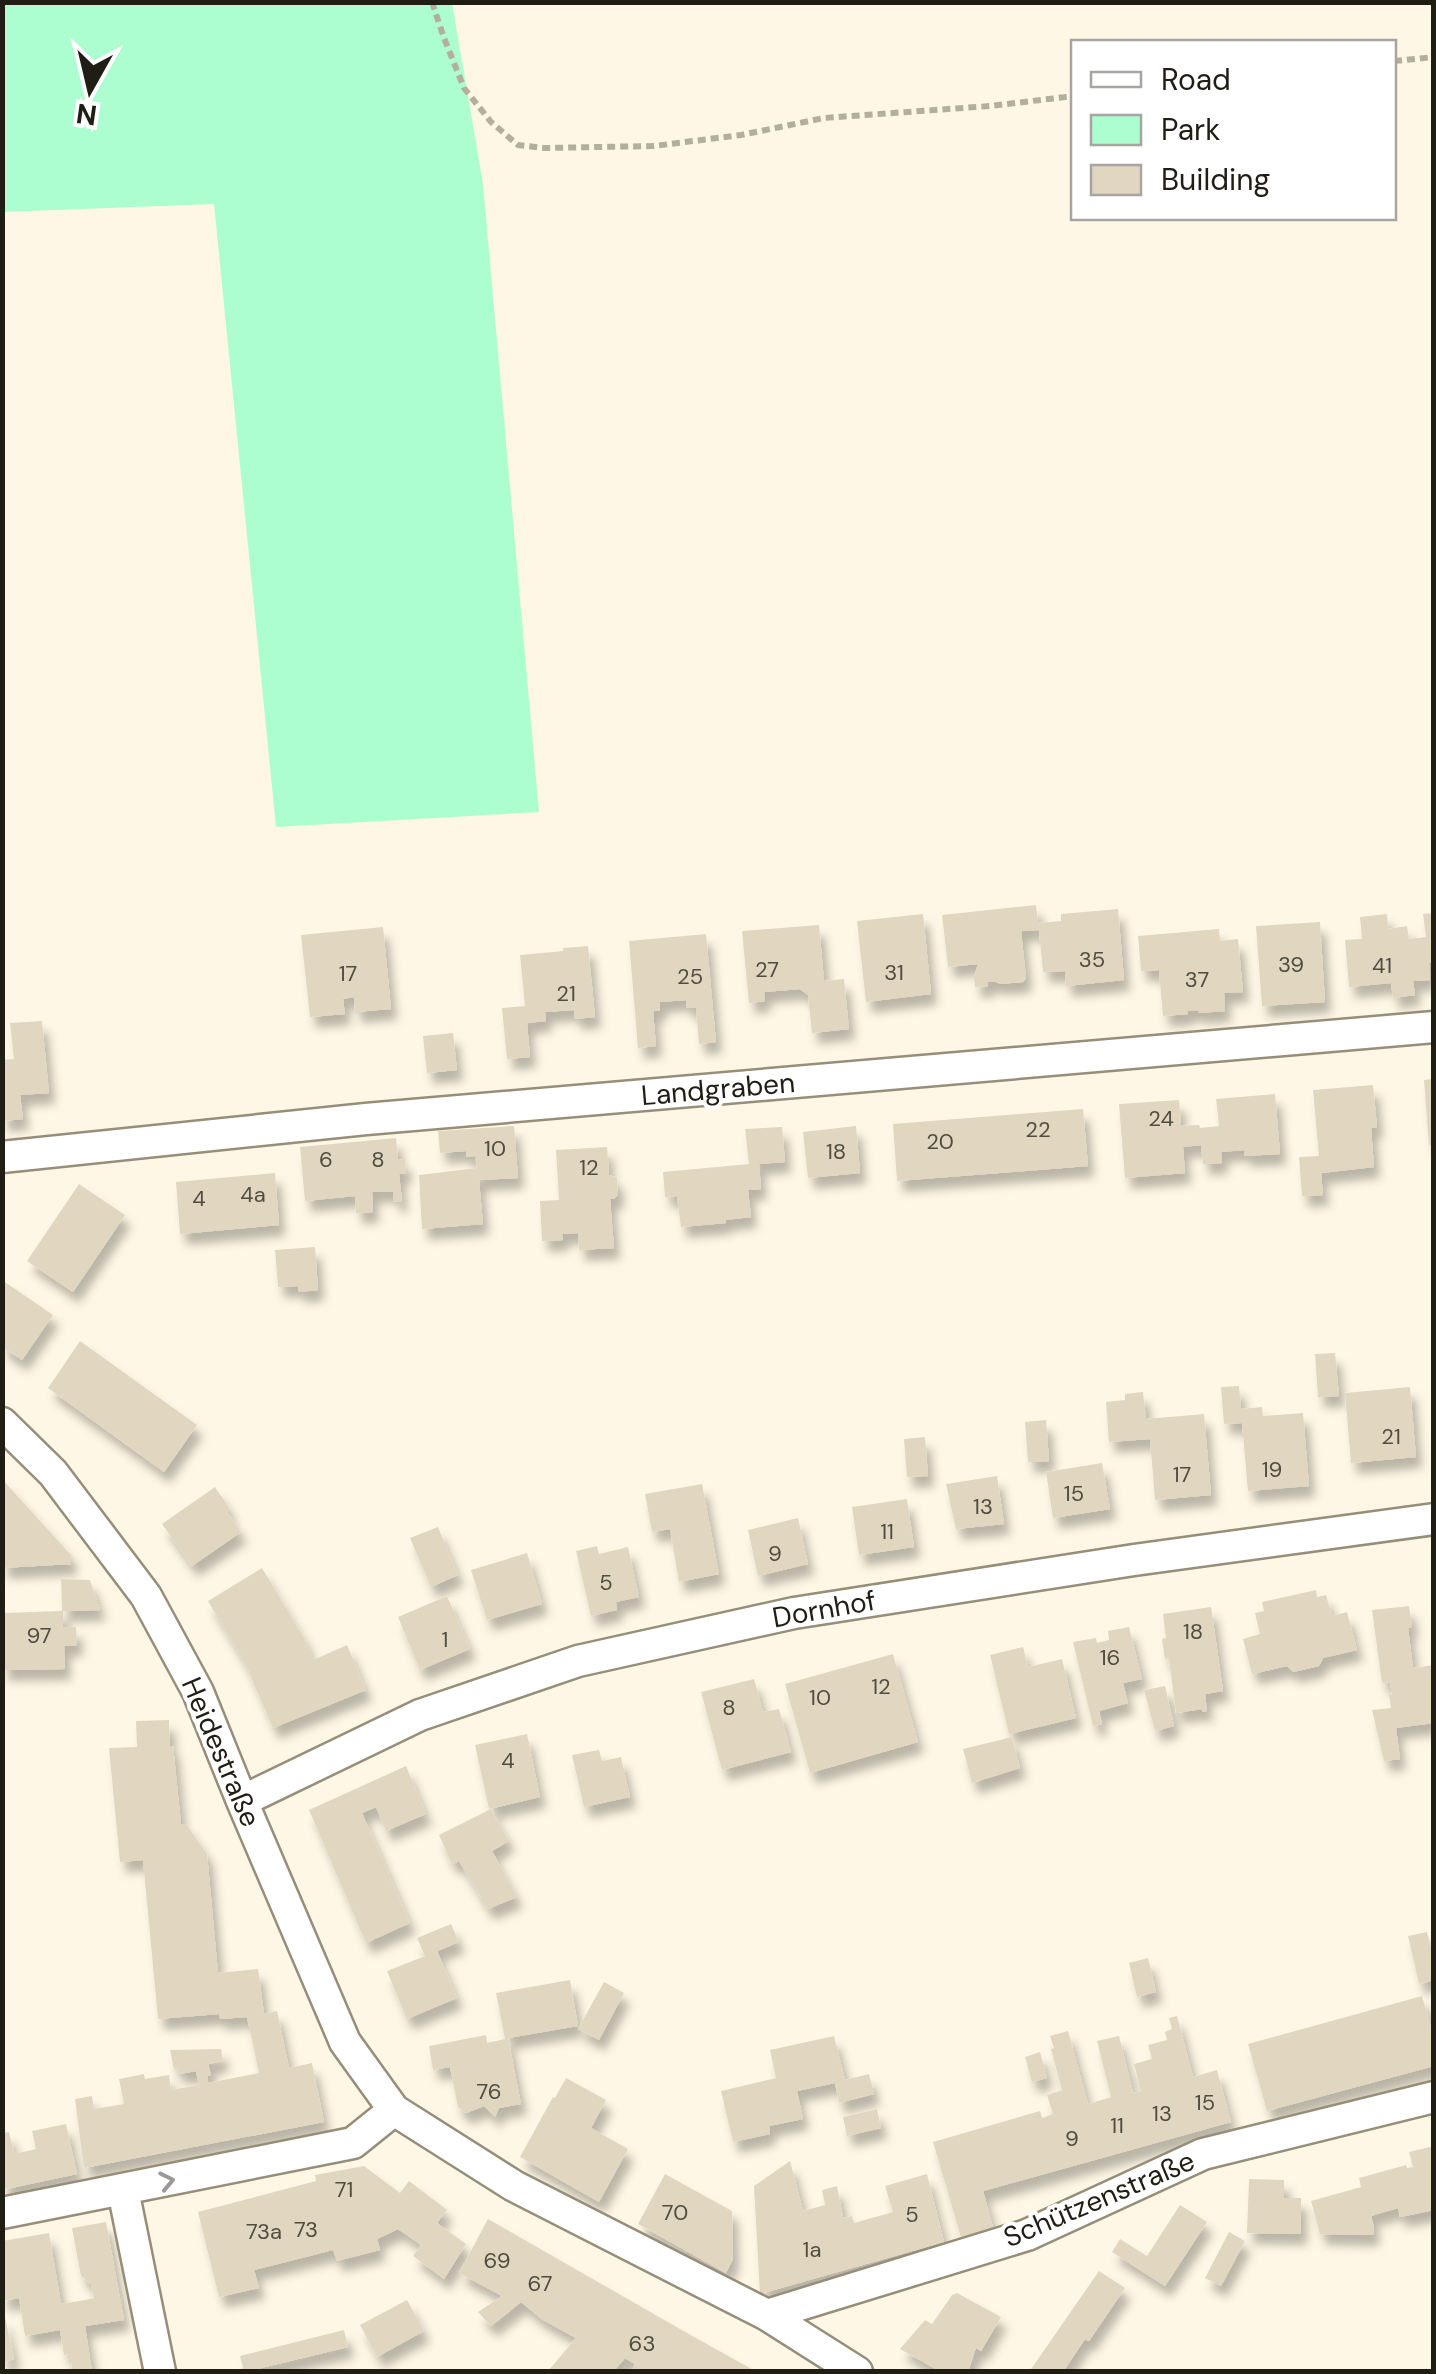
<svg xmlns="http://www.w3.org/2000/svg" width="1436" height="2374" font-family="'DM Sans',sans-serif">
<style>
.green{fill:#acfed1}
.building{fill:#e1d7c0;filter:url(#shadow)}
.lines{fill:none;stroke-linecap:round;stroke-linejoin:round}
.street-casing{stroke:#978e79;stroke-width:35}
.path{stroke:#b4ae9f;stroke-width:6;stroke-dasharray:8 5;stroke-linecap:butt}
.street{stroke:#fff;stroke-width:30}
.oneway{stroke:#9b9995}
.labels{text-anchor:middle;dominant-baseline:central;stroke-width:8;stroke-linejoin:round;paint-order:stroke}
.number-label{font-size:22px;fill:#504c3f}
.street-label{font-size:28px;fill:#201d14;stroke:#fff}
</style>
<defs>
<filter id="shadow"><feDropShadow dx="6" dy="11" stdDeviation="5" flood-color="#0004"/></filter>
</defs>
<rect width="100%" height="100%" fill="#fff7e5"/>
<path class="green" d="M2,3H452L483,184L539,812L276,827L214,204L3,212Z"/>
<path class="building" d="M1036,905L1038,923L1061,921V914L1118,909L1124,980L1066,986L1065,971L1043,972L1039,930L1021,931L1026,978L1023,982L1000,984L996,982H988V986L975,987L974,977L978,964L948,967L942,915Z
M1434,913V963H1429L1430,980L1413,981L1415,995L1393,998L1391,983L1349,987L1345,940L1362,939L1360,917L1387,914L1388,929L1407,926L1409,939L1426,937L1423,914Z
M923,914L931,994L866,1002L857,921Z
M1320,922L1325,1002L1262,1006L1256,926Z
M819,925L824,981L844,979L849,1029L812,1033L808,995L800,989L764,992L765,1001L749,1003L742,931Z
M383,927L391,1009L355,1012L354,997L343,999L345,1014L310,1017L301,935Z
M1219,929L1220,941L1238,939L1243,992L1224,993L1225,1011L1199,1013L1198,1010L1188,1011V1014L1163,1016L1159,970L1141,971L1138,936Z
M706,934L716,1042L699,1044L696,1008H687L686,1000L660,1002V1011H653L656,1046L638,1048L629,941Z
M588,946L595,1017L575,1019L574,1010L545,1012L546,1021L527,1023L530,1057L507,1059L502,1008L525,1006L520,955L563,951V948Z
M42,1021L49,1093L20,1095L23,1119L2,1121V1060L14,1059L10,1023Z
M453,1033L457,1070L427,1073L423,1036Z
M1434,1079V1144L1429,1145L1424,1080Z
M1373,1085L1377,1127L1371,1128L1374,1167L1321,1173L1323,1195L1302,1196L1299,1157L1319,1156L1313,1090Z
M1275,1094L1280,1154L1245,1156L1244,1150L1221,1152L1222,1163L1203,1164L1201,1145L1183,1147L1185,1173L1125,1178L1119,1104L1179,1100L1181,1126L1199,1125L1200,1128L1219,1126L1216,1099Z
M1083,1109L1088,1166L897,1181L893,1124Z
M514,1126L518,1178L479,1180L483,1224L422,1229L419,1175L477,1168L475,1156L466,1157V1151L440,1153L438,1131Z
M856,1126L860,1173L808,1178L803,1132Z
M782,1127L785,1162L759,1164L761,1189L748,1190L751,1217L725,1220L726,1223L681,1227L677,1196L665,1197L663,1172L749,1164L745,1129Z
M396,1138L398,1160L405,1159L406,1173L399,1174L402,1201L394,1202L393,1192H372L373,1212L356,1213L355,1196L305,1201L300,1147Z
M607,1147L609,1175L617,1178L618,1195L614,1199H610L614,1248L579,1250L578,1233L562,1234L563,1240L542,1241L540,1201L559,1200L556,1150Z
M275,1173L279,1225L180,1234L176,1182Z
M79,1184L125,1215L73,1292L27,1261Z
M315,1247L318,1290L299,1292L298,1286L278,1287L275,1250Z
M2,1280L53,1315L22,1360L2,1347Z
M80,1341L197,1425L164,1472L48,1388Z
M1335,1353L1339,1396L1318,1397L1315,1354Z
M1239,1386L1241,1409L1262,1407L1263,1416L1303,1413L1309,1486L1248,1491L1242,1423L1224,1424L1221,1387Z
M1410,1387L1416,1457L1351,1463L1345,1393Z
M1143,1392L1146,1419L1204,1414L1211,1495L1155,1500L1150,1439L1109,1442L1106,1402L1125,1400V1394Z
M1046,1420L1049,1461L1028,1462L1025,1422Z
M925,1437L928,1476L907,1477L904,1439Z
M1102,1463L1110,1509L1053,1518L1046,1472Z
M997,1476L1004,1524L956,1529L946,1484Z
M2,1479L71,1555V1564L2,1568Z
M702,1484L719,1574L679,1582L670,1529L652,1532L645,1494Z
M215,1487L230,1509L227,1512L241,1532L192,1566L162,1524Z
M907,1499L914,1547L859,1555L852,1507Z
M798,1518L808,1564L758,1576L748,1530Z
M438,1527L458,1575L431,1587L410,1538Z
M597,1546L599,1554L628,1547L639,1597L616,1602L617,1610L591,1616L576,1551Z
M527,1553L542,1604L487,1620L471,1570Z
M262,1568L304,1638L313,1660L347,1645L366,1690L273,1728L245,1663L208,1601Z
M61,1579L90,1580L100,1610L63,1611V1627H76L77,1645L64,1646L65,1669L2,1670V1613L62,1611Z
M1316,1590L1317,1597L1326,1595L1332,1616L1347,1612L1357,1650L1323,1658L1319,1666L1293,1672L1287,1666L1252,1674L1243,1639L1260,1634L1255,1613L1264,1611L1262,1602Z
M447,1596L470,1649L420,1670L398,1617Z
M1409,1606L1412,1627L1408,1628L1413,1668L1434,1665V1723L1396,1728L1400,1759L1384,1761L1372,1710L1391,1708L1389,1695H1392L1390,1682L1382,1683L1372,1610Z
M1211,1607L1223,1691L1205,1694L1207,1711L1202,1712V1709L1176,1713L1169,1658L1165,1659L1162,1639L1166,1638L1163,1614Z
M1129,1627L1142,1679L1123,1683L1128,1703L1099,1711L1102,1724L1093,1726L1073,1642L1096,1638L1097,1643L1109,1640L1108,1631Z
M1023,1647L1028,1667L1062,1659L1076,1718L1009,1734L990,1655Z
M893,1654L918,1742L810,1773L785,1684Z
M754,1679L763,1712L779,1709L791,1752L722,1770L701,1692Z
M1165,1686L1174,1726L1155,1731L1144,1690Z
M169,1720L170,1746H173L181,1824H186L207,1854L218,1973L258,1969L264,2014L277,2011L289,2068L312,2063L324,2122L84,2168L75,2099L92,2096L94,2109L124,2104L119,2079L144,2074L145,2079L169,2075L171,2090L199,2085L196,2071L180,2074L179,2068L174,2069L170,2050L221,2049L223,2061L208,2064L211,2075L207,2076L208,2083L259,2073L247,2017L220,2019L219,2014L158,2019L143,1860L120,1862L109,1748L137,1747L136,1721Z
M527,1734L540,1797L489,1809L475,1745Z
M1012,1737L1020,1768L972,1783L963,1749Z
M599,1750L602,1761L621,1757L630,1797L584,1807L572,1755Z
M406,1766L426,1814L386,1831L376,1807L362,1813L410,1923L366,1943L309,1810Z
M491,1809L509,1841L492,1851L517,1897L488,1909L459,1861L452,1864L439,1835Z
M451,1924L459,1942L437,1951L457,1998L407,2019L387,1971L425,1956L417,1938Z
M1427,1932L1434,1959V1980L1419,1984L1408,1936Z
M1148,1958L1156,1992L1137,1997L1129,1963Z
M570,1980L578,2026L508,2038L521,2104L499,2108L495,2117L484,2106L466,2113L458,2107L450,2067L433,2070L429,2046L486,2035L487,2043L505,2039L496,1993Z
M604,1982L624,1993L599,2040L578,2029Z
M1422,1996L1434,2038V2066L1267,2111L1248,2044Z
M1177,2016L1193,2077L1217,2070L1231,2122L983,2191L993,2228L961,2237L933,2142L1040,2111L1042,2118L1053,2114L1047,2095L1062,2090L1051,2049L1054,2048L1050,2036L1068,2031L1088,2104L1111,2097L1097,2041L1119,2036L1133,2093L1141,2091L1134,2064L1152,2059L1148,2045L1167,2040L1165,2032L1172,2029L1169,2018Z
M834,2036L845,2080L869,2074L874,2094L839,2103L835,2083L797,2091L803,2119L769,2126L770,2134L733,2142L721,2091L776,2078L770,2050Z
M1040,2052L1047,2078L1032,2082L1025,2057Z
M566,2078L606,2100L591,2128L628,2149L599,2202L520,2157L553,2097L555,2098Z
M877,2109L881,2128L847,2136L843,2117Z
M66,2124L77,2174L2,2190V2133L9,2132L14,2154L36,2149L32,2131Z
M1434,2146V2210L1400,2217L1398,2208L1371,2216L1374,2227L1373,2235L1320,2234L1311,2201L1361,2187L1359,2178L1406,2165L1407,2168L1413,2167L1409,2152Z
M790,2161L803,2211L825,2205L822,2190L837,2186L843,2218L852,2216L854,2223L893,2212L885,2186L927,2174L944,2242L760,2294L754,2186Z
M364,2166L400,2193L409,2181L447,2210L437,2223L466,2244L444,2279L413,2256L421,2245L398,2229L377,2239L380,2250L337,2261L333,2250L254,2270L259,2288L219,2297L198,2212L316,2181L315,2175Z
M665,2174L732,2211L733,2259L726,2273L638,2224Z
M1249,2179L1284,2180V2198H1301V2234L1247,2233Z
M1180,2205L1207,2222L1165,2286L1112,2252L1120,2239L1147,2256Z
M488,2219L687,2333L757,2372H631L635,2364L625,2358L613,2372H547L576,2338L543,2320L521,2302L491,2326L478,2312L502,2296L459,2273Z
M106,2222L124,2320L85,2326L92,2372H73L70,2354L64,2355L60,2330L25,2336L19,2298L2,2301V2241L49,2233L61,2304L85,2300L94,2298L91,2284L81,2276L72,2228Z
M1229,2232L1245,2241L1221,2286L1205,2278Z
M1099,2271L1125,2288L1089,2341L1085,2339L1063,2372H1029Z
M957,2293L1001,2317L981,2351L976,2348L968,2372H941L900,2349L925,2320L932,2324L952,2295Z
M407,2300L424,2331L377,2357L360,2325Z
M2,2317H5L14,2359L2,2363Z
M344,2330L348,2347L244,2372L240,2356Z"/>
<g class="lines">
<defs>
<path id="street" d="M2,1157L366,1119L1434,1027
M2,1423L53,1473L146,1596L198,1692L242,1801L345,2042L394,2110L514,2186L767,2315L857,2372
M242,1801L420,1715L578,1661L794,1613L1134,1560L1434,1519
M123,2190L160,2372
M2,2213L353,2143L394,2110
M767,2315L1027,2235L1203,2154L1434,2097"/>
</defs>
<use href="#street" class="street-casing"/>
<path class="path" d="M432,2L444,38L464,88L491,122L518,145L544,148L654,146L741,135L824,118L990,106L1074,96
M1394,61L1434,57"/>
<use href="#street" class="street"/>
</g>
<defs><path id="oneway-chevron" d="M-2-3.5L2.5 0L-2 3.5" fill="none" stroke-width="1.6" stroke-linecap="round" stroke-linejoin="round" transform="scale(2.5)"/></defs>
<use class="oneway" href="#oneway-chevron" transform="translate(167 2181) rotate(-12)"/>
<g class="labels">
<g class="number-label">
<text x="1092" y="959">35</text>
<text x="1291" y="964">39</text>
<text x="1382" y="965">41</text>
<text x="767" y="969">27</text>
<text x="894" y="972">31</text>
<text x="348" y="973">17</text>
<text x="690" y="976">25</text>
<text x="1197" y="979">37</text>
<text x="566" y="993">21</text>
<text x="1161" y="1118">24</text>
<text x="1038" y="1129">22</text>
<text x="940" y="1141">20</text>
<text x="495" y="1148">10</text>
<text x="836" y="1151">18</text>
<text x="326" y="1159">6</text>
<text x="378" y="1159">8</text>
<text x="589" y="1167">12</text>
<text x="253" y="1194">4a</text>
<text x="199" y="1198">4</text>
<text x="1391" y="1436">21</text>
<text x="1272" y="1469">19</text>
<text x="1182" y="1474">17</text>
<text x="1074" y="1493">15</text>
<text x="983" y="1506">13</text>
<text x="887" y="1531">11</text>
<text x="775" y="1553">9</text>
<text x="606" y="1582">5</text>
<text x="1193" y="1631">18</text>
<text x="39" y="1635">97</text>
<text x="445" y="1639">1</text>
<text x="1110" y="1657">16</text>
<text x="881" y="1686">12</text>
<text x="820" y="1697">10</text>
<text x="729" y="1707">8</text>
<text x="508" y="1760">4</text>
<text x="489" y="2091">76</text>
<text x="1205" y="2102">15</text>
<text x="1162" y="2113">13</text>
<text x="1117" y="2125">11</text>
<text x="1072" y="2138">9</text>
<text x="344" y="2189">71</text>
<text x="675" y="2212">70</text>
<text x="912" y="2214">5</text>
<text x="306" y="2229">73</text>
<text x="264" y="2231">73a</text>
<text x="812" y="2249">1a</text>
<text x="497" y="2260">69</text>
<text x="540" y="2283">67</text>
<text x="642" y="2343">63</text>
</g>
<g class="street-label">
<text transform="translate(718 1089) rotate(-5)">Landgraben</text>
<text transform="translate(824 1609) rotate(-10)">Dornhof</text>
<text transform="translate(221 1752) rotate(67)">Heidestraße</text>
<text transform="translate(1099 2199) rotate(-23)">Schützenstraße</text>
</g>
</g>
<rect width="1436" height="2374" fill="none" stroke="#201d14" stroke-width="10"/>
<rect x="1071" y="40" width="325" height="180" fill="#ffffff" stroke="#a6a5a1" stroke-width="2.5"/>
<rect x="1091" y="72" width="50" height="15" fill="#ffffff" stroke="#a6a5a1" stroke-width="2.5"/>
<text x="1161" y="90" font-size="30" fill="#201d14">Road</text>
<rect x="1091" y="115" width="50" height="30" fill="#acfed1" stroke="#a6a5a1" stroke-width="2.5"/>
<text x="1161" y="140" font-size="30" fill="#201d14">Park</text>
<rect x="1091" y="165" width="50" height="30" fill="#e1d7c0" stroke="#a6a5a1" stroke-width="2.5"/>
<text x="1161" y="190" font-size="30" fill="#201d14">Building</text>
<g transform="translate(90 90) rotate(188)" stroke="#ffffff" stroke-width="8" paint-order="stroke">
<path d="M0-8L18 38L0 25L-18 38Z" fill="#201d14"/>
<text y="-15" font-size="28" font-weight="bold" text-anchor="middle" fill="#201d14">N</text>
</g>
</svg>
